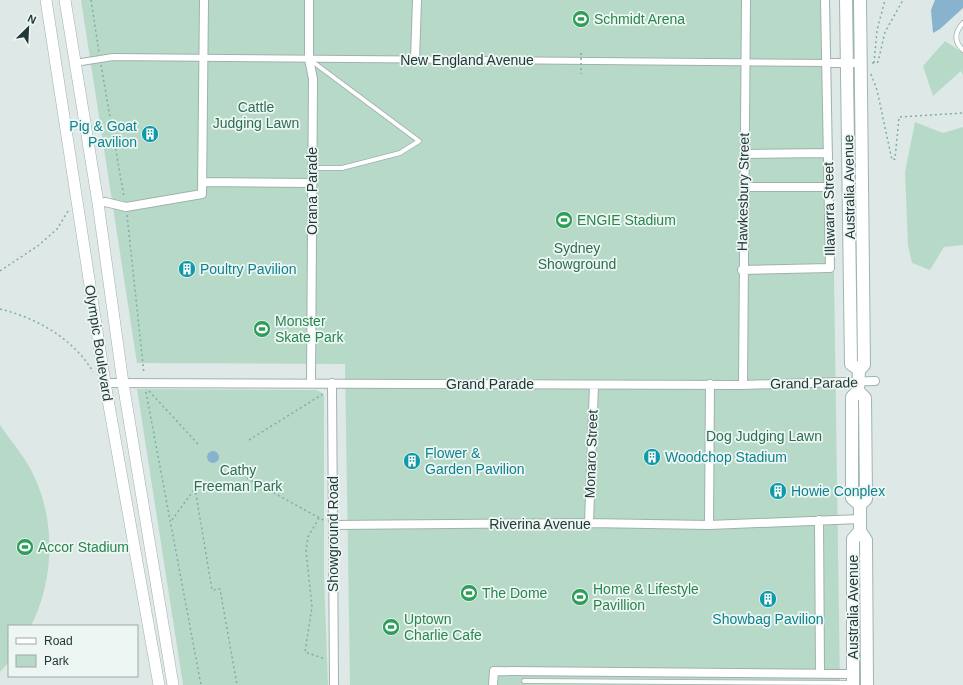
<svg xmlns="http://www.w3.org/2000/svg" width="963" height="685" font-family="Helvetica,sans-serif">
<style>
.green{fill:#b7dac8}
.water{fill:#87b3ce}
.lines{fill:none;stroke-linecap:round;stroke-linejoin:round}
.service-casing{stroke:#a1b0af;stroke-width:5.5}
.pedestrian-casing{stroke:#a1b0af;stroke-width:8}
.minor-casing{stroke:#a1b0af;stroke-width:10}
.tertiary-casing{stroke:#a1b0af;stroke-width:12}
.secondary-casing{stroke:#9eb5b1;stroke-width:14}
.path{stroke:#7faca8;stroke-width:1.5;stroke-dasharray:2 3;stroke-linecap:butt}
.service{stroke:#fff;stroke-width:4}
.pedestrian{stroke:#fff;stroke-width:6}
.minor{stroke:#fff;stroke-width:8}
.tertiary{stroke:#fff;stroke-width:11}
.secondary{stroke:#fff;stroke-width:12}
.path-bridge{stroke:#7faca8;stroke-width:1.5;stroke-dasharray:2 3;stroke-linecap:butt}
.labels{text-anchor:middle;dominant-baseline:central;stroke-width:3.5;stroke-linejoin:round;paint-order:stroke}
.leisure-label{font-size:14px;fill:#27864d;stroke:#eef6f4;text-anchor:start}
.street-label{font-size:14px;fill:#203837;stroke:#eef6f4}
.park-label{font-size:14px;fill:#2c6e54;stroke:#eef6f4}
.culture-label{font-size:14px;fill:#0d838f;stroke:#eef6f4;text-anchor:start}
</style>
<rect width="100%" height="100%" fill="#dee9e7"/>
<path class="green" d="M81,0H830L840,685H350L345,364L137,363Z
M945,41L963,53V75L961,71L933,96L923,66Z
M915,122L943,133L963,127V245L944,247L930,270L912,263L908,245L905,172Z
M137,389L316,390L321,392L324,396V574L328,685H183Z
M0,425C11,441 26,458 34,476C56,522 54,581 31,626H9V662L0,672Z"/>
<path class="water" d="M935,0H963V8L940,29L933,33L931,10Z
M207 457a6 6 0 1 1 12 0a6 6 0 1 1-12 0Z"/>
<g class="lines">
<defs>
<path id="service" d="M963,23C955,32 953,41 963,50
M309,59L419,141L400,153L342,168H312
M524,681L852,683"/>
<path id="pedestrian" d="M75,63L113,57L829,63"/>
<path id="minor" d="M309,0V59L313,79L311,383
M415,60L417,0
M832,63H860
M744,154L828,153
M202,182L312,183
M744,187H828
M98,203L105,202L126,207L202,194L204,0
M742,270L830,268L825,0
M105,383L743,385L875,381
M332,383L334,685
M743,385L746,0
M819,520L820,673
M589,523L594,385
M334,525L589,523L709,525L860,519
M709,525L710,384
M493,685L494,671L852,674"/>
<path id="tertiary" d="M46,0L105,383L159,685
M65,0L98,203L123,383L173,685"/>
<path id="secondary" d="M846,0L851,364L859,370
M860,0L864,365L859,370L858,391L865,398L866,499L860,505V531L866,540L867,685
M858,391L852,397V498L860,505
M853,685V539L860,531"/>
</defs>
<use href="#service" class="service-casing"/>
<use href="#pedestrian" class="pedestrian-casing"/>
<use href="#minor" class="minor-casing"/>
<use href="#tertiary" class="tertiary-casing"/>
<use href="#secondary" class="secondary-casing"/>
<path class="path" d="M91,0L99,52
M872,63L878,62L885,32L903,0
M874,63L877,30L885,0
M101,65L124,197
M871,74L877,90L892,160L895,159L899,117L963,113
M127,215L144,374
M0,271L39,245L57,229L68,211
M0,309C37,318 74,339 93,372
M149,391L198,444
M146,392L201,685
M249,440L323,394
M234,471L325,521
M195,488L212,590L220,589L237,685
M319,518L308,537L306,550L312,607L305,652L325,659
M172,520L201,480"/>
<use href="#service" class="service"/>
<use href="#pedestrian" class="pedestrian"/>
<use href="#minor" class="minor"/>
<use href="#tertiary" class="tertiary"/>
<use href="#secondary" class="secondary"/>
<path class="path-bridge" d="M581,53V74"/>
</g>
<defs>
<symbol id="stadium-disc" viewBox="-11 -11 22 22"><circle r="9.5" fill="#2e9e5b" stroke="#eef6f4"/><path d="M0-5a6.5 5 0 1 0 0 10a6.5 5 0 1 0 0-10ZM-3.5-1.8h7v3.6h-7Z" fill="#fff"/></symbol>
<symbol id="building-disc" viewBox="-11 -11 22 22"><circle r="9.5" fill="#0f9aa8" stroke="#eef6f4"/><path d="M-4-6H4V6H1V3H-1V6H-4ZM-2.5-4.3h1.7v1.8h-1.7ZM.8-4.3h1.7v1.8H.8ZM-2.5-1h1.7V.8h-1.7ZM.8-1h1.7V.8H.8Z" fill="#fff"/></symbol>
</defs>
<g fill-rule="evenodd">
<use href="#stadium-disc" x="571" y="9" width="20" height="20"/>
<use href="#building-disc" x="140" y="124" width="20" height="20"/>
<use href="#stadium-disc" x="554" y="210" width="20" height="20"/>
<use href="#building-disc" x="177" y="259" width="20" height="20"/>
<use href="#stadium-disc" x="252" y="319" width="20" height="20"/>
<use href="#building-disc" x="642" y="447" width="20" height="20"/>
<use href="#building-disc" x="402" y="451" width="20" height="20"/>
<use href="#building-disc" x="768" y="481" width="20" height="20"/>
<use href="#stadium-disc" x="15" y="537" width="20" height="20"/>
<use href="#stadium-disc" x="459" y="583" width="20" height="20"/>
<use href="#stadium-disc" x="570" y="587" width="20" height="20"/>
<use href="#building-disc" x="758" y="589" width="20" height="20"/>
<use href="#stadium-disc" x="381" y="617" width="20" height="20"/>
</g>
<g class="labels">
<g class="leisure-label">
<text x="594" y="19">Schmidt Arena</text>
<text x="577" y="220">ENGIE Stadium</text>
<text x="275" y="321">Monster<tspan x="275" dy="16">Skate Park</tspan></text>
<text x="38" y="547">Accor Stadium</text>
<text x="593" y="589">Home &amp; Lifestyle<tspan x="593" dy="16">Pavillion</tspan></text>
<text x="482" y="593">The Dome</text>
<text x="404" y="619">Uptown<tspan x="404" dy="16">Charlie Cafe</tspan></text>
</g>
<g class="street-label">
<text x="467" y="60">New England Avenue</text>
<text transform="translate(849 187) rotate(-91)">Australia Avenue</text>
<text transform="translate(312 191) rotate(-90)">Orana Parade</text>
<text transform="translate(743 192) rotate(-89)">Hawkesbury Street</text>
<text transform="translate(829 209) rotate(-91)">Illawarra Street</text>
<text transform="translate(99 343) rotate(81)">Olympic Boulevard</text>
<text transform="translate(814 383) rotate(-1)">Grand Parade</text>
<text x="490" y="384">Grand Parade</text>
<text transform="translate(591 454) rotate(-88)">Monaro Street</text>
<text x="540" y="524">Riverina Avenue</text>
<text transform="translate(333 534) rotate(-90)">Showground Road</text>
<text transform="translate(853 607) rotate(-90)">Australia Avenue</text>
</g>
<g class="park-label">
<text x="256" y="107">Cattle<tspan x="256" dy="16">Judging Lawn</tspan></text>
<text x="577" y="248">Sydney<tspan x="577" dy="16">Showground</tspan></text>
<text x="764" y="436">Dog Judging Lawn</text>
<text x="238" y="470">Cathy<tspan x="238" dy="16">Freeman Park</tspan></text>
</g>
<g class="culture-label">
<text x="137" y="126" text-anchor="end">Pig &amp; Goat<tspan x="137" dy="16">Pavilion</tspan></text>
<text x="200" y="269">Poultry Pavilion</text>
<text x="425" y="453">Flower &amp;<tspan x="425" dy="16">Garden Pavilion</tspan></text>
<text x="665" y="457">Woodchop Stadium</text>
<text x="791" y="491">Howie Conplex</text>
<text x="768" y="619" text-anchor="middle">Showbag Pavilion</text>
</g>
</g>
<rect x="8" y="625" width="130" height="52" fill="#eef6f4" stroke="#9caaa8"/>
<rect x="16" y="638" width="20" height="6" fill="#ffffff" stroke="#9caaa8"/>
<text x="44" y="645" font-size="12" fill="#203837">Road</text>
<rect x="16" y="655" width="20" height="12" fill="#b7dac8" stroke="#9caaa8"/>
<text x="44" y="665" font-size="12" fill="#203837">Park</text>
<g transform="translate(28 28) rotate(24)" stroke="#eef6f4" stroke-width="3" paint-order="stroke">
<path d="M0-3L7 15L0 10L-7 15Z" fill="#203837"/>
<text y="-6" font-size="11" font-weight="bold" text-anchor="middle" fill="#203837">N</text>
</g>
</svg>
